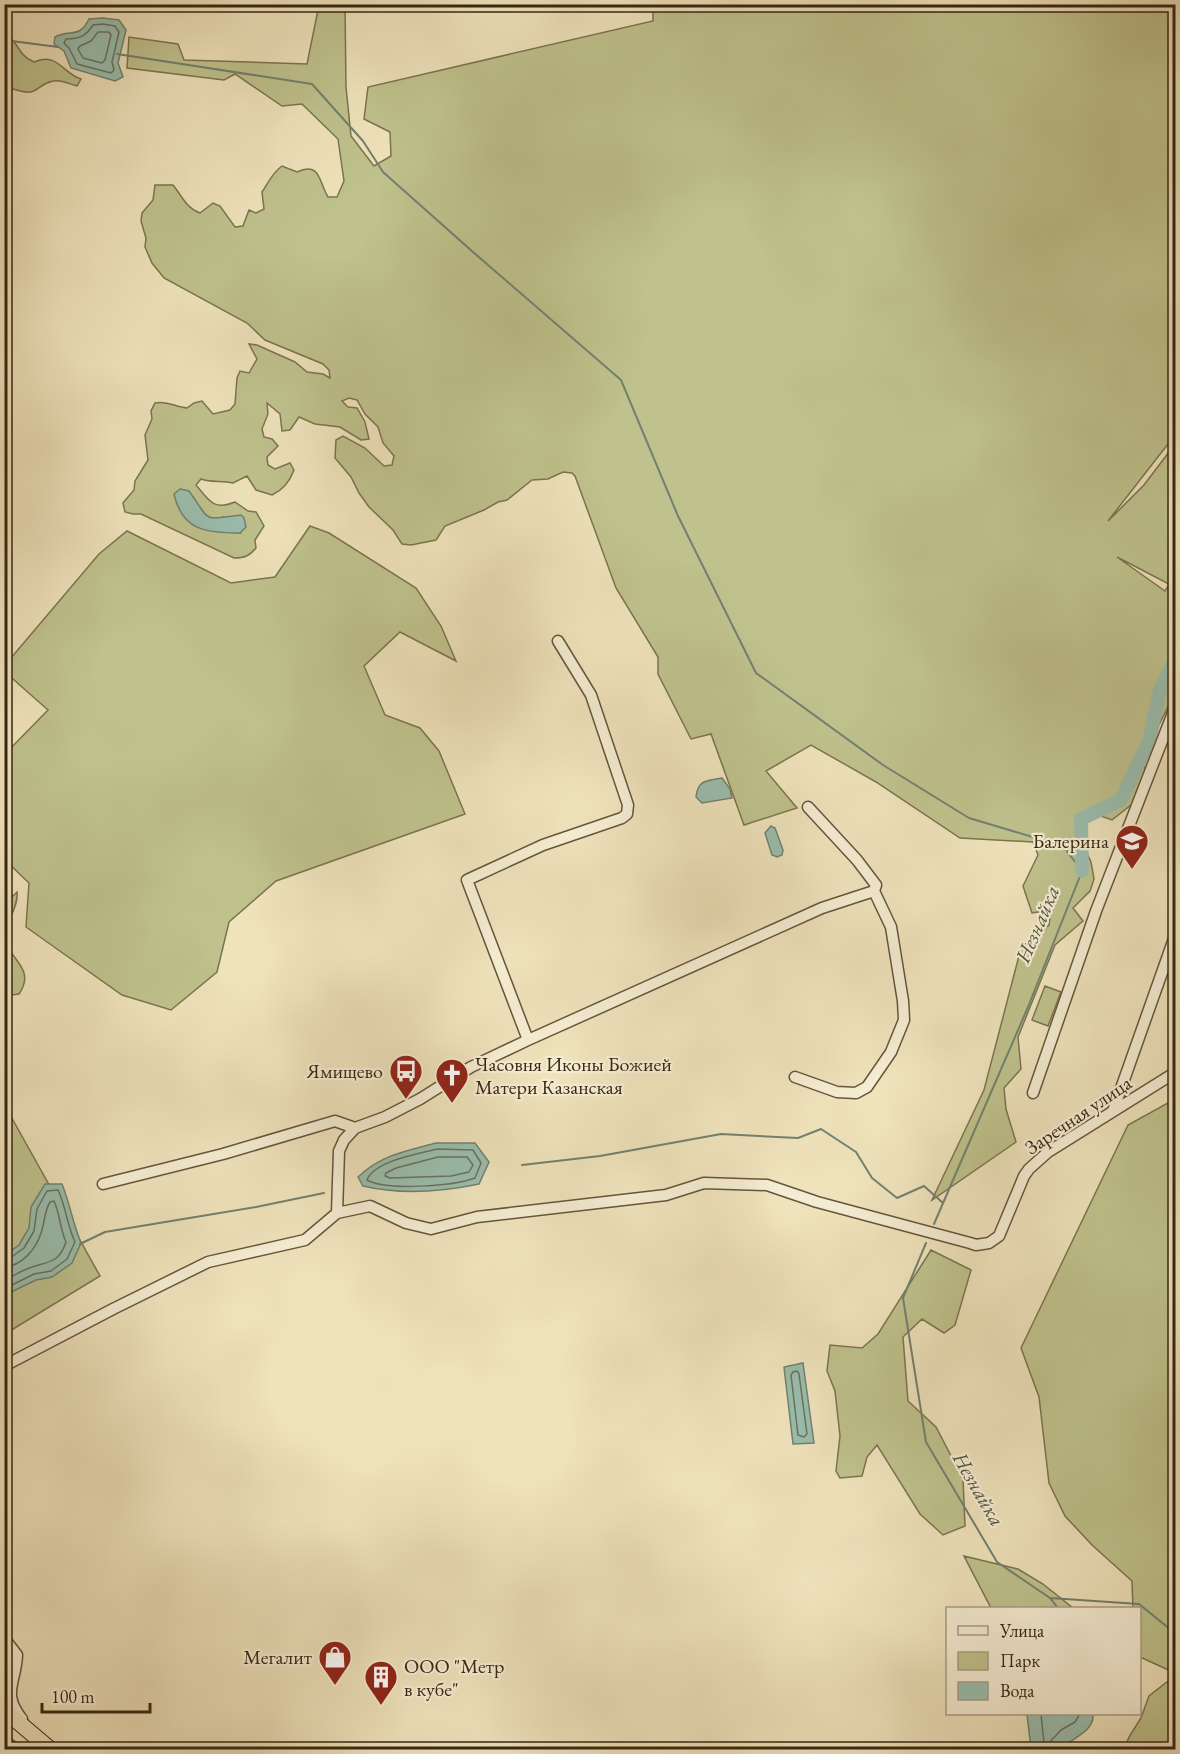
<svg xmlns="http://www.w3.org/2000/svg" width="1180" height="1754" font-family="'EB Garamond',serif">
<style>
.green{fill:#bfc28d;stroke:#7b7450;stroke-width:1.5;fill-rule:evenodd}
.water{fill:#9abeae;stroke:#728170;stroke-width:1.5}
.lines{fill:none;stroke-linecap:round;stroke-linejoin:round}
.shore{stroke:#687260;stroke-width:1.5}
.stream{stroke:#728170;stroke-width:2}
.river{stroke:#9abeae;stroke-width:14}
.minor-casing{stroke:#65553c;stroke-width:13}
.highway-casing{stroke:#372612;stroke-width:17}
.minor{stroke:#f5edd3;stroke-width:10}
.highway{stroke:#efe3bc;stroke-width:15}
.labels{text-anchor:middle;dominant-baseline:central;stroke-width:4.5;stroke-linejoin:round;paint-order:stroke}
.poi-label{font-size:20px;fill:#372612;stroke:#f5edd3;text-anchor:end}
.street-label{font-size:20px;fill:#372612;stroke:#f5edd3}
.water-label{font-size:21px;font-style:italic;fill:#555441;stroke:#f5edd3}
</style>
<rect width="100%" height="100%" fill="#efe3bc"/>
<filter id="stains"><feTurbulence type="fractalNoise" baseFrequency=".00333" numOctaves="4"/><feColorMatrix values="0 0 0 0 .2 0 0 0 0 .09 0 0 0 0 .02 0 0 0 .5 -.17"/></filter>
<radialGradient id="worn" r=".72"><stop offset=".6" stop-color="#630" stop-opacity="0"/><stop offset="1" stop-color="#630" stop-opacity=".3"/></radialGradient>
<path class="green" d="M319,5H345L346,87L351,136L374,166L391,156L390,132L364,119L368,87L653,21V5H1175V435L1108,521L1144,485L1175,444V693L1143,756L1146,779L1136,801L1112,820L1087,811L1084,847L1091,862L1094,879L1090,891L1073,908L1083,921L1055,945L1018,1037L1021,1069L1004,1088L1006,1109L1016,1142L932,1200L984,1090L1021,948L1049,925L1051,910L1032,913L1023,886L1038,855L1033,842L960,838L876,782L811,745L766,771L797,808L744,825L711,734L691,739L658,674V657L616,588L575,476L572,473L563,472L548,479L532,480L507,500L498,502L484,510L445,526L436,540L411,545L402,544L393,530L369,507L359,493L351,477L335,458L336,440L343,436L365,448L384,466L392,465L394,456L383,443L378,427L365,414L357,400L349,398L342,401L348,407L357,408L365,422L369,439L361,440L340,427L315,424L299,417L290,430L282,431L280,414L267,403L268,414L262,429L264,437L272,439L278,446L267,457L268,465L275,469L290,463L294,470C290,481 283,490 272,495L256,490L247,476L233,483C222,480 212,483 201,479L196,485C209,500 213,511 235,502L248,511L256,512L264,526L255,540L256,548C249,556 245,558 234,558L141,514H133L125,512L123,503L134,490L135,481L148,460L145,435L152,419L151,411L155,403C167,400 175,407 187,408L194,403L202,401L213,414L230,410L235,404L237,378L240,371L249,373L257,359L249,344L257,345L295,362L307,372L323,374L330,378L329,370L323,364L265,340L247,323L164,278L152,263L145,247L146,238L141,221L142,213L153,200L155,185H173C182,196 186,208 200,213L213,203L220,206L235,227L243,226L249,210L256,213L264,209L262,192C268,183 273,172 282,166L297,172C321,161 319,183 328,197H337L344,181L338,139L302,104L282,106L235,74L224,80L127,68L129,37L178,44L184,60L307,64ZM175,494L194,498C200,512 208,522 224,517L240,533L224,532ZM1117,557L1169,584L1165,591Z
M5,34C19,41 16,54 34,62C58,52 62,73 81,79L77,86C69,84 61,79 53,81C34,85 40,98 13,89L5,101Z
M310,526L329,533L416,588L441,626L456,661L400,632L364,666L385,715L420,728L439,751L465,814L276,881L229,922L217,972L171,1010L122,995L26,927L29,883L5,860V754L48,710L5,672V665L99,554L127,531L231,583L275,577Z
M17,892C19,908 4,922 6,938C7,959 37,968 19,994L5,996V904Z
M1045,986L1061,992L1048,1026L1032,1020Z
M1175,1099V1673L1140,1657V1608H1133L1132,1581L1092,1545L1065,1516L1049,1483L1039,1397L1021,1348L1128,1125Z
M4,1104L100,1276L5,1334H4Z
M931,1250L971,1270L955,1325L944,1333L922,1319L903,1337L908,1401L936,1427L963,1479L965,1526L943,1535L920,1514L877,1445L867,1457L862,1476L840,1478L836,1471L840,1436L835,1391L827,1371L830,1345L862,1348L878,1334Z
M964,1556L1018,1569L1043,1584L1073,1608H991Z
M1167,1682L1175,1688V1749H1124L1129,1737L1141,1718L1149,1696Z"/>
<path class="water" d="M103,18L119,20L126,30L118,63L123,77L115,81L71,68L64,51L54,44L55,37C71,29 79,39 89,19Z
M180,489L189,491C212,523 201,520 241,515L244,518L246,527L240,533C207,533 182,531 174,494Z
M722,778L730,789L732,798L702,803L696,797C698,779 707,781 722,778Z
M771,826L775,828L783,850L782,855L777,857L772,855L765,833Z
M436,1143H475L489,1162L479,1184C441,1192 401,1195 363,1186L358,1177C381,1155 406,1151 436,1143Z
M45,1184H62C70,1204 73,1224 81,1243L72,1263L52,1277L36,1280L5,1295V1255L19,1245L29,1228L31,1207Z
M803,1363L814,1443L793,1444L784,1367Z
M1027,1714H1093C1095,1731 1071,1739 1060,1749H1031Z"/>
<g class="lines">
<path class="shore" d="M103,24L115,26L119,32L112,62L114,70L111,73L77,64L69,48L64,43L66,39C80,39 86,36 93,25Z
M98,32H109L111,35L105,60L102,63L83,58L78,49L80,46L91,41Z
M437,1149L473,1150L481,1163L475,1178C454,1186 386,1191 367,1180C374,1161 418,1154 437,1149Z
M438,1157H467L473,1165L469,1172L451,1176L390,1178L385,1176L386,1173L396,1168Z
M4,1259L10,1258L24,1248L34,1231L37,1209L47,1191L58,1190C66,1207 67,1225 75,1242L67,1259L51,1271L34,1274L4,1289
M4,1267C22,1266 36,1249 41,1233C45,1222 44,1212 50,1202L54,1201C60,1214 60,1229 66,1242C59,1263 50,1261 32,1267C22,1270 14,1276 4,1280
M793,1372L797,1371L799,1374L807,1434L804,1437L798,1435L791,1375Z
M1041,1714L1044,1743L1047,1745L1061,1730L1075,1722L1080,1714"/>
<path class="stream" d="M4,40L58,47
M117,54L312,84L363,141L383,172L473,252L621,380L678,516L756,673L883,765L969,818L1063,846L1082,871L1028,1007L934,1224
M522,1165L600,1156L721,1134L798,1138L821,1129L856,1152L872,1178L897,1198L924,1186L943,1203
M926,1243L903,1298L926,1442L997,1562L1050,1598L1139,1604L1176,1634
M80,1244L105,1232L256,1207L324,1193
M1050,1598L1058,1608"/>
<path class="river" d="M1082,871L1081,819L1121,800L1149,741L1160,690L1176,658"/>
<defs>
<path id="minor" d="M528,1040L467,880L543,845L622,818L627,814L628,805L591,695L558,641
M795,1077L837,1092L856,1093L867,1087L891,1052L904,1020L903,1001L891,927L874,891L876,885L857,860L808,807
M1033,1093L1096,911L1176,705
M1113,1111L1176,933
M103,1184L223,1154L335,1121L355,1128
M337,1213L339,1151L344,1140L355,1128L385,1117L420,1099L471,1067L528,1040L822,908L874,891
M4,1366L113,1309L208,1262L305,1240L337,1213L370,1206L406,1223L431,1229L477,1217L666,1195L704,1183L767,1185L817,1202L970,1243L976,1245L989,1243L999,1236L1024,1176L1029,1169L1048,1152L1176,1072
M4,1638L17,1655C16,1683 1,1693 22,1719"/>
<path id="highway" d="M4,1710L51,1750
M4,1743L13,1750"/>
</defs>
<use href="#minor" class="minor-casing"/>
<use href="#highway" class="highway-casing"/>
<use href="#minor" class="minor"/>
<use href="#highway" class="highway"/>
</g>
<defs>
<symbol id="school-pin" viewBox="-11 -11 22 30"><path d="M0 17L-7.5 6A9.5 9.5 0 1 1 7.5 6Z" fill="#8f2418" stroke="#f5edd3"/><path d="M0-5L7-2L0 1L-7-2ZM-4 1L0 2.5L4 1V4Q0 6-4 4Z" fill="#fff"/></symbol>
<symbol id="bus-pin" viewBox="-11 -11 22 30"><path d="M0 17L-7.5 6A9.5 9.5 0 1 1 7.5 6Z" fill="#8f2418" stroke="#f5edd3"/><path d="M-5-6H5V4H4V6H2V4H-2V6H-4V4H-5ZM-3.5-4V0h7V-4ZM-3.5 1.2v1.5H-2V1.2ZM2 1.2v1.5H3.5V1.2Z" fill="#fff"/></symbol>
<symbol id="church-pin" viewBox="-11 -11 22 30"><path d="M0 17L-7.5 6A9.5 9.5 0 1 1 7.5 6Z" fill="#8f2418" stroke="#f5edd3"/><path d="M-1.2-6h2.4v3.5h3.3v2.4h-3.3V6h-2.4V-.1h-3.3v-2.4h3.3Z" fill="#fff"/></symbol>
<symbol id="shop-pin" viewBox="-11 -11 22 30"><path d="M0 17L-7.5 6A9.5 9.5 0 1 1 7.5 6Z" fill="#8f2418" stroke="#f5edd3"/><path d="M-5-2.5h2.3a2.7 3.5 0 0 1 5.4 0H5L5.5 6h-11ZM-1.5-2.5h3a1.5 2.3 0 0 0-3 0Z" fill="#fff"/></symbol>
<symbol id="building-pin" viewBox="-11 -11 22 30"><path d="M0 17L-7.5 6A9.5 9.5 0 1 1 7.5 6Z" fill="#8f2418" stroke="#f5edd3"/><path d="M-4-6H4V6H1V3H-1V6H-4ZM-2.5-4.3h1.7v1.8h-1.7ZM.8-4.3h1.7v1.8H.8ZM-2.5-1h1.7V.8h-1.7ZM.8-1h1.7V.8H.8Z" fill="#fff"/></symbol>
</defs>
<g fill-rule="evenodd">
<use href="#school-pin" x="1113" y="822" width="38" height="52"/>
<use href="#bus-pin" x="387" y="1052" width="38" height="52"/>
<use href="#church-pin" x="433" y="1056" width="38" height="52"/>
<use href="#shop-pin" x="316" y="1638" width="38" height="52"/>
<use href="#building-pin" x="362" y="1658" width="38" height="52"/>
</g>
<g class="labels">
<g class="poi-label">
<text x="1109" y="841">Балерина</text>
<text x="475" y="1064" text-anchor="start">Часовня Иконы Божией<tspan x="475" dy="23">Матери Казанская</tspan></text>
<text x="383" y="1071">Ямищево</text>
<text x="312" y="1657">Мегалит</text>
<text x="404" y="1666" text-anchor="start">ООО "Метр<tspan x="404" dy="23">в кубе"</tspan></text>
</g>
<g class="street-label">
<text transform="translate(1078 1115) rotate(-34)">Заречная улица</text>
</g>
<g class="water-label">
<text transform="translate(1037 924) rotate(-67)">Незнайка</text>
<text transform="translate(979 1489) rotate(60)">Незнайка</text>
</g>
</g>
<rect width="1180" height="1754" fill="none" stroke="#efe3bc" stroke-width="24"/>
<rect x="6" y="6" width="1168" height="1742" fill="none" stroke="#372612" stroke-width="3"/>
<rect x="12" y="12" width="1156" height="1730" fill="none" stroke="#372612" stroke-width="1.5"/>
<rect x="946" y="1607" width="195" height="108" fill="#f5edd3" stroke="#a99d86" stroke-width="1.5"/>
<rect x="958" y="1626" width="30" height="9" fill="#f5edd3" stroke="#a99d86" stroke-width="1.5"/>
<text x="1000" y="1637" font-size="18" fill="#372612">Улица</text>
<rect x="958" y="1652" width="30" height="18" fill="#bfc28d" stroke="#a99d86" stroke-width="1.5"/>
<text x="1000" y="1667" font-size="18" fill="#372612">Парк</text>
<rect x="958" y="1682" width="30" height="18" fill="#9abeae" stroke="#a99d86" stroke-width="1.5"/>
<text x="1000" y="1697" font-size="18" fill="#372612">Вода</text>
<path d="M42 1703v9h108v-9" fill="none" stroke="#372612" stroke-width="3"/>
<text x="51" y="1703" font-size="18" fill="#372612" stroke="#f5edd3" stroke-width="4.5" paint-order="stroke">100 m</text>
<rect width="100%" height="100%" filter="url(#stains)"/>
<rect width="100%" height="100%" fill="url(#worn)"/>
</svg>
